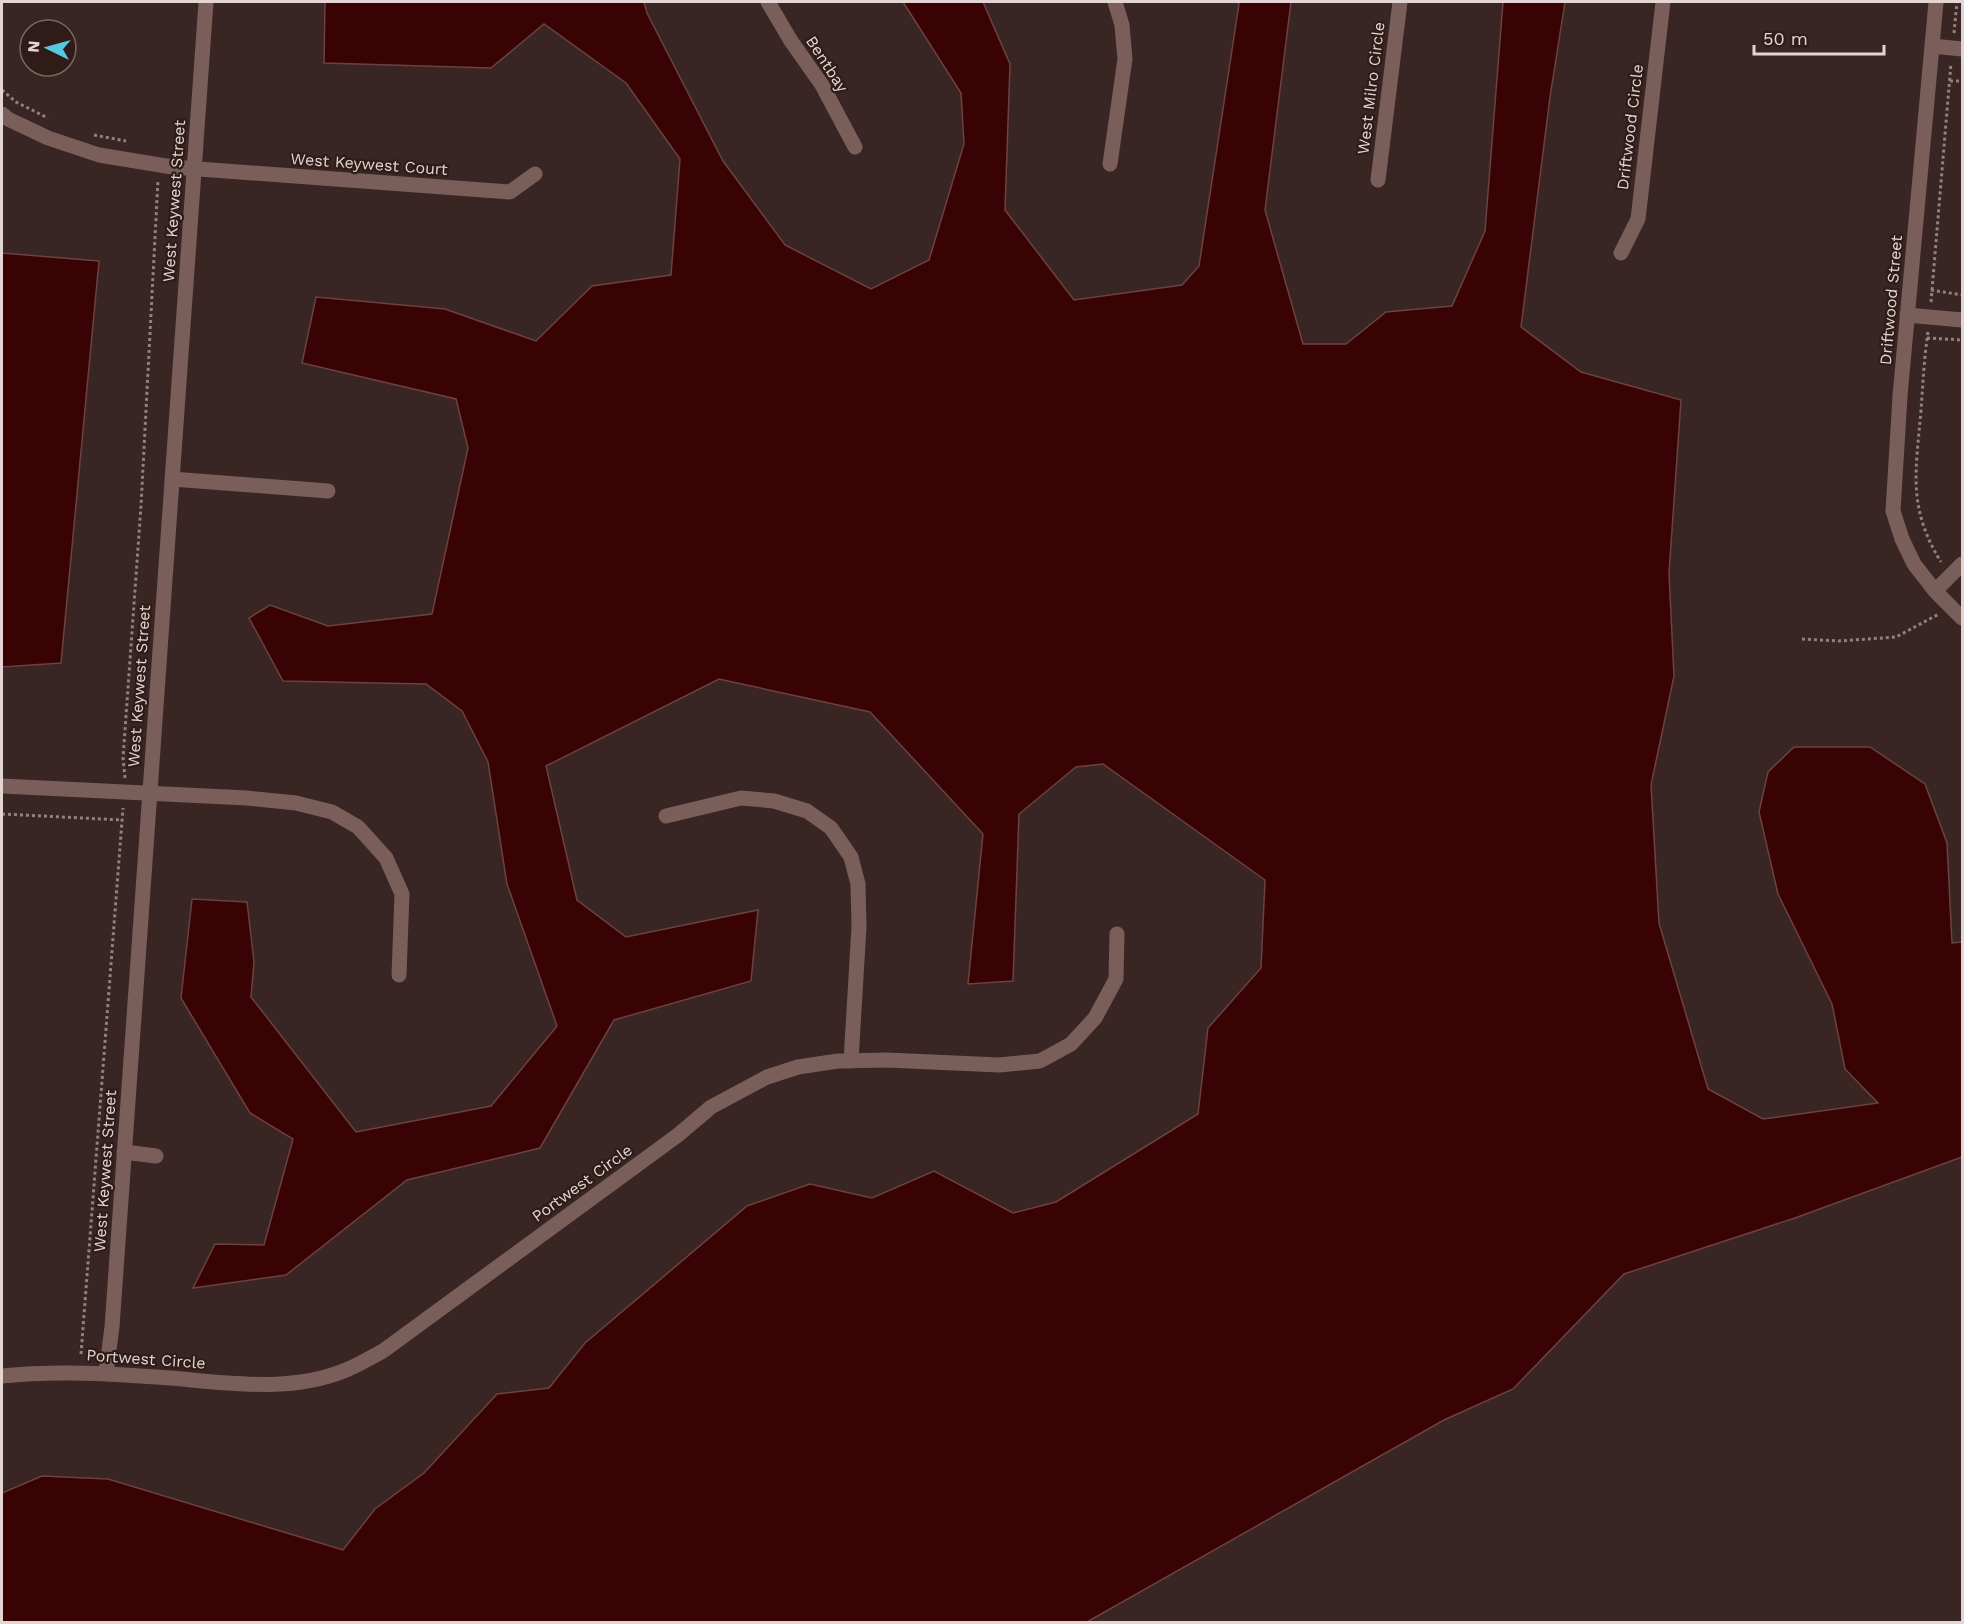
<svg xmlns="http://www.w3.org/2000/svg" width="1964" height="1624" font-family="'Work Sans',sans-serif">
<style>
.water{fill:#3a0303;stroke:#6c4241;stroke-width:1.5}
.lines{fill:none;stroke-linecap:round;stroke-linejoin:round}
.path{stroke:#91817f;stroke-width:3;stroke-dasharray:3 3;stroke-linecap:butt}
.minor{stroke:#7a5e59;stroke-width:15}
.labels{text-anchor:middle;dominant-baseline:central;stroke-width:4.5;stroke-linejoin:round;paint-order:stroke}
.street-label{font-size:16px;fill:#e2d5d3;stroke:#2f1c19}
</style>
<rect width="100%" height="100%" fill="#392523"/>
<path class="water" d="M325,2H644L647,13L723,161L785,245L871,289L929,260L964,144L961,93L903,2H983L1010,64L1005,210L1074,300L1182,285L1199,266L1239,4L1237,2H1291L1265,210L1303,344H1346L1386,312L1452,306L1485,231L1503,2H1565L1550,97L1521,327L1581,372L1681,400L1669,573L1674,676L1651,785L1659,923L1708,1089L1763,1119L1878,1103L1845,1069L1832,1004L1778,894L1759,812L1768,772L1794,747H1870L1925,784L1947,843L1952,943L1962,942V1157L1795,1218L1624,1274L1513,1389L1444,1420L1087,1622H2V1493L42,1476L108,1479L343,1550L375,1509L424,1473L497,1394L549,1388L585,1343L747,1206L810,1184L872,1198L934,1171L1013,1213L1056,1202L1198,1114L1208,1028L1261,968L1265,880L1103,764L1076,767L1019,814L1013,981L968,984L983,834L870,712L719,679L546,766L577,900L626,937L758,910L751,981L614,1020L540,1148L407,1180L286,1275L193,1288L215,1244L264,1245L293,1139L250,1113L181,998L192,899L247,902L254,962L251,997L356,1132L491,1106L557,1026L507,884L488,762L462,711L426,684L283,681L249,618L270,605L328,626L432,614L468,448L456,399L302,363L316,297L445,309L536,341L592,286L671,275L680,159L626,83L544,24L491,68L324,63Z
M2,253L99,261L61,663L2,667Z"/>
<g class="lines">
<path class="path" d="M1954,33L1957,2
M1950,81H1962
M2,90L16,102L48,118
M94,135L126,141
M1931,290L1962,295
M1931,302L1951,63
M1928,332C1924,358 1923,384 1921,410C1916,471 1907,507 1941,562
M1927,338L1962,340
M1802,639L1839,641L1896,637L1939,614
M125,778L123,758L141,506L158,180
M2,814L122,820
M81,1354L123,808"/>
<path class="minor" d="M768,2L791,41L822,85L855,147
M1936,2L1900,396L1893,511L1902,539L1914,564L1935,591L1962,618
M1932,46L1962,49
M2,114L8,119L48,138L99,155L172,167L510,192L535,174
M1110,164L1125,59L1122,25L1115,2
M1378,180L1400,2
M1621,253L1638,219L1663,2
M1907,315L1962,320
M172,479L328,491
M1935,591L1962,564
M2,786L247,798L296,803L332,812L358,827L386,858L402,894L399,975
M666,816L741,798L774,801L807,811L831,828L851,857L858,884L859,927L851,1061
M124,1152L156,1156
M106,1373L112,1327L206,2
M2,1376C58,1370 114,1374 170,1378C228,1383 291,1393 346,1370C359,1365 371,1357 383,1351L678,1135L711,1107L767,1077L798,1067L838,1061L887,1060L999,1065L1040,1061L1071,1044L1095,1018L1116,979L1117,934"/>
</g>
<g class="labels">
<g class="street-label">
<text transform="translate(827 64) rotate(57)">Bentbay</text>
<text transform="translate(1371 88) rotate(-83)">West Milro Circle</text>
<text transform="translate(1630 127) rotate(-83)">Driftwood Circle</text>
<text transform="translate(369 164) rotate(4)">West Keywest Court</text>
<text transform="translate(174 201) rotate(-86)">West Keywest Street</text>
<text transform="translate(1891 300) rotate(-85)">Driftwood Street</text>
<text transform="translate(139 686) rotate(-86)">West Keywest Street</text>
<text transform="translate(105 1171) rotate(-86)">West Keywest Street</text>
<text transform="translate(582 1183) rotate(-36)">Portwest Circle</text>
<text transform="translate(146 1359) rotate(4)">Portwest Circle</text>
</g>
</g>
<rect width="1964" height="1624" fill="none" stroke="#e2d5d3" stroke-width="6"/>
<g transform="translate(48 48) rotate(275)"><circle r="28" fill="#2f1c19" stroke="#776663" stroke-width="1.5"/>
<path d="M0-4.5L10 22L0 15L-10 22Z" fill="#56c9e1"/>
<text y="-9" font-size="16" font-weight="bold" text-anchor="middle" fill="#e2d5d3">N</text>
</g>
<path d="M1754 45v9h130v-9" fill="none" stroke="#e2d5d3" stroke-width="3"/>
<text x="1763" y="45" font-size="18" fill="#e2d5d3" stroke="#2f1c19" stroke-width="4.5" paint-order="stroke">50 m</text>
</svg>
